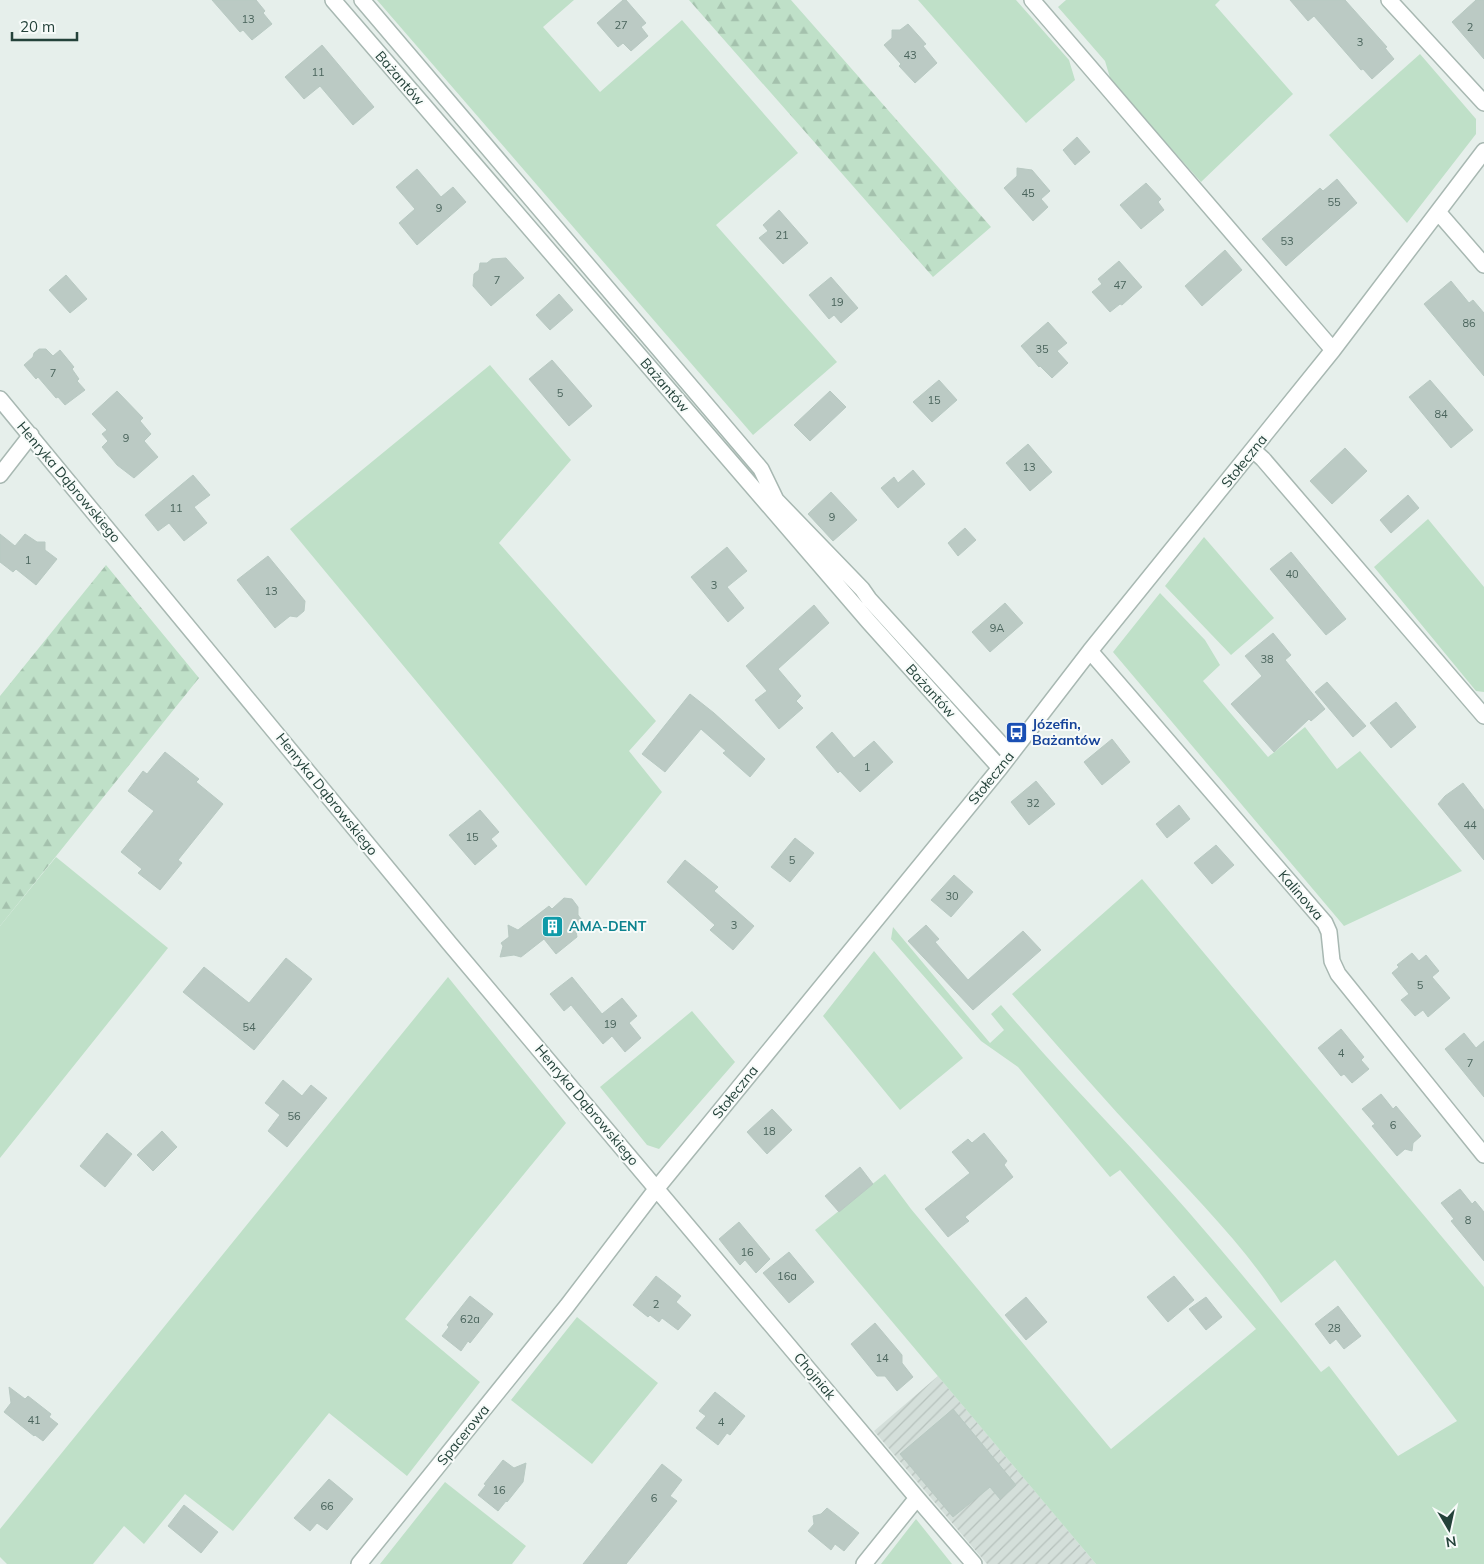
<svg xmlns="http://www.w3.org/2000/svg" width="1484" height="1564" font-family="Mulish,sans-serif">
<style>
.industrial{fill:url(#industrial-furrows)}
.green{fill:#bfe0c8}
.forest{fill:url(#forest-firs)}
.building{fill:#bbcac4;stroke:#b8c9c2}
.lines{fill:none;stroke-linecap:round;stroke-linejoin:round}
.minor-casing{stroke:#a8b8b2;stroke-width:18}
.minor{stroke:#fff;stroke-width:15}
.labels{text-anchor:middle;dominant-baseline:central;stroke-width:4;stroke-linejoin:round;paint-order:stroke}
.number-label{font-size:11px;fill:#4a645c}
.street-label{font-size:14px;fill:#24423a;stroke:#f7fbf9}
.transit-label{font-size:14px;font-weight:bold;fill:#164399;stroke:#f7fbf9;text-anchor:start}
.culture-label{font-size:14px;font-weight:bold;fill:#0d838f;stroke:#f7fbf9;text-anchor:start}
</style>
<defs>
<pattern id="industrial-furrows" width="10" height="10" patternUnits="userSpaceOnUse" patternTransform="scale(1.25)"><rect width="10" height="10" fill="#d4dfda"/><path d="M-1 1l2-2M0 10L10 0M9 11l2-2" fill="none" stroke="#b6c1bc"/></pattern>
<pattern id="forest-firs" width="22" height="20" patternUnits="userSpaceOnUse" patternTransform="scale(1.25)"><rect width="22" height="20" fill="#bfe0c8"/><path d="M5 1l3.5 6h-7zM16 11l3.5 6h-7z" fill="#a4c1ad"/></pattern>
</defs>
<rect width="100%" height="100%" fill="#e6efeb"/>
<path class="industrial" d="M938,1376L1096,1564H987L874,1431Z"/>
<path class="green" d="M377,0H574L543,27L600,92L682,20L798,153L716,225L837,362L753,435Z
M918,0H1016L1069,60L1075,80L1026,123Z
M1066,0H1220L1215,5L1293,94L1201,182L1111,81L1105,61L1058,7Z
M1420,54L1476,119V134L1407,223L1329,135Z
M490,365L571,460L499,543L656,721L629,751L662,792L586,886L290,529Z
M1428,519L1484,587V692L1476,691L1374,567Z
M1204,537L1274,618L1231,655L1165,586Z
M1160,593L1205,640L1220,665L1203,681L1268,757L1305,727L1337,769L1360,751L1462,871L1344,926L1113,652Z
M56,857L168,948L0,1158V926Z
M1142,879L1484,1287V1564H1096L815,1230L885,1174L911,1209L1111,1449L1256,1329L1120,1170L1110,1177L1018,1067L981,1041L891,939L893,927L990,1043L1004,1030L991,1014L1001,1005C1044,1055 1089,1103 1134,1151C1199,1222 1261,1296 1321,1372L1329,1366L1398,1456L1457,1421L1335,1260L1281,1303C1243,1244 1193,1195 1146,1144C1100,1095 1057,1045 1012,994Z
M874,951L963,1058L900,1110L823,1016Z
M448,977L566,1123L405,1319L480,1382L407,1476L329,1413L233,1531L185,1494L144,1544L124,1526L93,1564H7L0,1557V1529Z
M692,1011L735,1062L659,1149L647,1145L600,1087Z
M577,1317L658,1383L592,1464L511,1400Z
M445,1482L526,1546L512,1564H380Z
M916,1519L952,1564H881Z"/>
<path class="forest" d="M689,0H791L991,227L933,277Z
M106,565L199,678L0,926V696Z"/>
<path class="building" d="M212,0H256L265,11L263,13L272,24L252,40L243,30L240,32Z
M623,0H626L646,23L641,27L648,36L631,51L623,43L618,47L597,23Z
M1290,0H1345L1387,47L1385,48L1394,59L1372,79L1363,69L1361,70L1314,16L1308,21Z
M1476,0H1484V59L1452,22Z
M908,24L926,44L923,46L937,63L915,83L899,66L901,64L884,45L892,38V30H900Z
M322,45L374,107L353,125L320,86L304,99L285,77Z
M1077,137L1090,152L1075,165L1063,150Z
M1017,168L1032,170L1050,191L1041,199L1048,207L1033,221L1004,188L1017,176Z
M417,169L441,197L453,187L466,202L417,245L399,223L415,209L396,187Z
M1337,179L1357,203L1286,266L1262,239L1320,188L1323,191Z
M1146,183L1161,199L1158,202L1164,210L1141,229L1120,205Z
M779,210L808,243L783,264L759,238L768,231L763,225Z
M1225,250L1242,270L1202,306L1185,286Z
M506,258L524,278L491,306L473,286L474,274L479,270L480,263H487L492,259Z
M1119,261L1142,287L1122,305L1120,304L1110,312L1092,292L1102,284L1098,279Z
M66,275L87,299L70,313L49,290Z
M831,277L858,308L841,323L834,315L829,319L809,295Z
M1451,281L1469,303L1473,300L1484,313V376L1424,304Z
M559,294L573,310L550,330L536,315Z
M1048,322L1067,343L1057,351L1068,363L1052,378L1040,366L1039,367L1021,346Z
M39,349H46L53,356L60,350L74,367L72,369L79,379L77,381L85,390L65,405L58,397L56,398L38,377L36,379L24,365L33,357L34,353Z
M552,360L592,406L569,426L529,379Z
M939,380L957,400L932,422L913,402Z
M1430,380L1473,430L1451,448L1409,397Z
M117,391L143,418L140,421L151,434L144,441L158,457L134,478L117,465L102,447L108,441L102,434L107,430L92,414Z
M830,391L846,407L810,441L794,425Z
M1028,444L1052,472L1030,491L1006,463Z
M1345,448L1367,471L1332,504L1310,481Z
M913,470L925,484L898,508L881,488L894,477L898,483Z
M193,475L210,495L194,507L207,523L184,541L169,523L158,531L145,515Z
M831,492L857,520L833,541L808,514Z
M1408,495L1419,508L1391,533L1380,520Z
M965,528L976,540L958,556L948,543Z
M0,534L15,546L25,534L37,542H45V550L57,559L36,585L16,569L13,572L0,562Z
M727,547L747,571L727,587L744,608L728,622L691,577Z
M1291,552L1346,619L1326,635L1270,569Z
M268,556L305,601L304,611L297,617L290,616L275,628L237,580Z
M1005,603L1023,623L990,652L972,632Z
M814,605L829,623L778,669L801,696L796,701L803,708L779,729L755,700L767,691L746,666Z
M1273,633L1291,655L1285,660L1325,709L1311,721L1309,719L1274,752L1231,704L1262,676L1245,656Z
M1327,682L1366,726L1353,737L1315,692Z
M690,694L714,713L765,759L750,777L723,753L726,751L701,729L665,772L642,754Z
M1396,702L1416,727L1391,748L1370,723Z
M832,732L854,758L874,741L893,762L860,792L840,771L838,773L816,747Z
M1112,739L1130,762L1102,785L1084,762Z
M165,752L199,779L196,782L223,804L178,860L182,863L160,890L138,873L142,869L121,852L154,811L128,791L143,771L147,774Z
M1036,781L1055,804L1029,825L1011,802Z
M1463,783L1484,810V860L1438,804L1445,796Z
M1179,805L1190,819L1167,838L1156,824Z
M480,810L499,832L491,839L497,846L475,865L449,835Z
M795,838L814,853L790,882L771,867Z
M1216,845L1234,865L1212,884L1194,863Z
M685,860L718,887L714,891L754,926L733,950L710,930L715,925L667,882Z
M954,875L973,892L951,917L931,900Z
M564,898L572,899L578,907V915L585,924L576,931L577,937L556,954L544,939L521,957L514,955L500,957L503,946L501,943L509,937L508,925L518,930L549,906L552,909Z
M926,925L939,939L935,942L968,980L1023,931L1041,950L973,1010L908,941Z
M1412,953L1419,961L1426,955L1439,971L1432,977L1450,998L1428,1017L1423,1010L1415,1016L1401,1000L1409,994L1392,973L1399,967L1397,965Z
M286,958L312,979L254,1050L183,992L204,967L249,1003Z
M572,977L602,1014L622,998L637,1016L629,1023L641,1038L625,1052L612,1036L603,1044L571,1005L564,1011L550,994Z
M1341,1029L1364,1057L1361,1060L1369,1069L1352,1083L1344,1074L1341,1076L1318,1048Z
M1464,1033L1476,1048L1484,1041V1097L1445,1049Z
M283,1080L302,1096L311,1085L327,1098L287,1147L268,1131L280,1115L265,1103Z
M1381,1094L1393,1109L1396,1106L1421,1136L1413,1143L1412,1151L1405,1149L1397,1156L1372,1126L1375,1124L1362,1109Z
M772,1109L792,1130L767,1154L747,1132Z
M162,1131L177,1147L153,1171L137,1155Z
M107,1133L132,1154L105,1187L80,1166Z
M984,1133L1007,1161L1004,1165L1013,1177L965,1217L969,1221L948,1237L925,1209L970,1173L952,1152L968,1139L972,1143Z
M860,1167L873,1184L839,1212L825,1196Z
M1460,1189L1472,1204L1475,1201L1484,1212V1261L1451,1221L1454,1219L1441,1203Z
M739,1222L770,1259L756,1273L745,1260L740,1265L719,1239Z
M789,1252L814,1282L789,1303L763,1273Z
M656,1276L681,1296L676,1302L691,1315L678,1330L662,1318L659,1322L650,1315L648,1317L633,1305Z
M1174,1276L1194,1300L1168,1322L1147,1297Z
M470,1296L493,1314L470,1343L468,1341L461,1351L442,1336L449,1327L447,1325Z
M1026,1297L1047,1322L1026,1340L1005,1315Z
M1206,1297L1222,1317L1206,1330L1189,1309Z
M1338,1306L1361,1336L1344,1349L1336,1339L1330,1344L1315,1324Z
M875,1323L902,1355V1363L913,1377L897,1391L885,1376H877L851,1344Z
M9,1387L25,1399L28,1396L51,1414L49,1417L58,1424L43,1441L35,1435L34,1436L4,1412L11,1403Z
M715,1392L745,1416L730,1435L727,1433L718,1445L696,1428L706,1416L699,1411Z
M953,1409L1016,1485L1000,1499L990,1487L953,1517L900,1454Z
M503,1460L514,1468L526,1463L523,1482L507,1502L506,1501L498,1511L478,1495L486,1485L484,1484Z
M662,1464L682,1480L670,1496L677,1501L626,1564H583Z
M329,1479L353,1499L327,1530L317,1523L310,1531L294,1518Z
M184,1505L218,1532L201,1553L168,1526Z
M827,1508L859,1533L844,1551L835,1544L831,1550L808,1531L814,1524L813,1516L821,1514Z"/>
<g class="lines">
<defs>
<path id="minor" d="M333,0L869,622L1000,768
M362,0L761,469L776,500L862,589L869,599L1010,754
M1032,0L1333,350
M1389,0L1484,103
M1438,212L1484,265
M0,399L450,944L917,1498L974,1564
M1253,450L1263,459L1484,716
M0,475L31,435
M1090,651L1325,923L1329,932L1332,961L1338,974L1484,1155
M359,1564L567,1306L657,1188L1000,768L1090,651L1333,350L1484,151
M864,1564L917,1498"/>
</defs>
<use href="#minor" class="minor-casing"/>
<use href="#minor" class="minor"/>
</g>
<defs>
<symbol id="bus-square" viewBox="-11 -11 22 22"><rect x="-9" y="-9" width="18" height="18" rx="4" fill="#1a4fb4" stroke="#f7fbf9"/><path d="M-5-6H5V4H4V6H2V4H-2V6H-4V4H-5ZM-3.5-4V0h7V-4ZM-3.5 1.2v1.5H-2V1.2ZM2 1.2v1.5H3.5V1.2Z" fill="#fff"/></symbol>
<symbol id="building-square" viewBox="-11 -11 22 22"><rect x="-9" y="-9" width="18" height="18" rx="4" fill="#0f9aa8" stroke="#f7fbf9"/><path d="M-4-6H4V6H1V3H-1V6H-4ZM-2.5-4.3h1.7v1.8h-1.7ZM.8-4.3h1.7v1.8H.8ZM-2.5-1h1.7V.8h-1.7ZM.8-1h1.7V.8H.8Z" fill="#fff"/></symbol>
</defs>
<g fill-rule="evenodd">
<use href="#bus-square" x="1004" y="720" width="25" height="25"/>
<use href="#building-square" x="540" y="914" width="25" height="25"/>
</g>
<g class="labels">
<g class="number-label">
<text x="248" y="19">13</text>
<text x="621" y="25">27</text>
<text x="1470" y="27">2</text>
<text x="1360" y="42">3</text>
<text x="910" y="55">43</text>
<text x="318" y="72">11</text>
<text x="1028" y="193">45</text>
<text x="1334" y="202">55</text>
<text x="439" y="208">9</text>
<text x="782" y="235">21</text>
<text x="1287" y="241">53</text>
<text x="497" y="280">7</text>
<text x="1120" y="285">47</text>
<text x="837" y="302">19</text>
<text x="1469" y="323">86</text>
<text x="1042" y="349">35</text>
<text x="53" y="373">7</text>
<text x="560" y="393">5</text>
<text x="934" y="400">15</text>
<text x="1441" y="414">84</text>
<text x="126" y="438">9</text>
<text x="1029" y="467">13</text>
<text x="176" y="508">11</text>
<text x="832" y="517">9</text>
<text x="28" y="560">1</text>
<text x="1292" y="574">40</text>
<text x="714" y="585">3</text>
<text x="271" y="591">13</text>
<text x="997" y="628">9A</text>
<text x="1267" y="659">38</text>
<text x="867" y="767">1</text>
<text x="1033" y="803">32</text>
<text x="1470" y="825">44</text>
<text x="472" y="837">15</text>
<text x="792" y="860">5</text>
<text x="952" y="896">30</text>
<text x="734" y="925">3</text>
<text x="1420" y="985">5</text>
<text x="610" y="1024">19</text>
<text x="249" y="1027">54</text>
<text x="1341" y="1053">4</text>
<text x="1470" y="1063">7</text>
<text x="294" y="1116">56</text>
<text x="1393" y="1125">6</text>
<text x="769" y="1131">18</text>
<text x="1468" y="1220">8</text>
<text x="747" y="1252">16</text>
<text x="787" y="1276">16a</text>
<text x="656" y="1304">2</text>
<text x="470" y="1319">62a</text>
<text x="1334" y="1328">28</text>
<text x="882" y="1358">14</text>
<text x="34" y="1420">41</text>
<text x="721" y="1422">4</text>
<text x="499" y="1490">16</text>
<text x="654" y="1498">6</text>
<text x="327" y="1506">66</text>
</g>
<g class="street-label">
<text transform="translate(400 78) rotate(49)">Bażantów</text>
<text transform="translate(665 385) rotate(49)">Bażantów</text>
<text transform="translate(1244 461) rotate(-51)">Stołeczna</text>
<text transform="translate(69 482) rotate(50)">Henryka Dąbrowskiego</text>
<text transform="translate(931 691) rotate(48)">Bażantów</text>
<text transform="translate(991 778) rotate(-51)">Stołeczna</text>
<text transform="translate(327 794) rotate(51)">Henryka Dąbrowskiego</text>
<text transform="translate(1301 895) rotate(49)">Kalinowa</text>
<text transform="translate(735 1092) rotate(-51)">Stołeczna</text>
<text transform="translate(587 1105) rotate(50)">Henryka Dąbrowskiego</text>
<text transform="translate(815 1376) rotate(50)">Chojniak</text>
<text transform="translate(463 1435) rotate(-51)">Spacerowa</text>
</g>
<g class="transit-label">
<text x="1032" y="724">Józefin,<tspan x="1032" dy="16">Bażantów</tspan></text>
</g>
<g class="culture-label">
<text x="569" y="926">AMA-DENT</text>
</g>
</g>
<g transform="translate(1449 1529) rotate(171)" stroke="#f7fbf9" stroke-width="4" paint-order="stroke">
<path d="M0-4L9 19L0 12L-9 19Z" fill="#24423a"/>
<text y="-8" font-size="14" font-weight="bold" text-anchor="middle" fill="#24423a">N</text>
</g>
<path d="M12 32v8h65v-8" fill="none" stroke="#24423a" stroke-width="2.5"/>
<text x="20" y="32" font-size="15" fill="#24423a" stroke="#f7fbf9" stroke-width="4" paint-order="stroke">20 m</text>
</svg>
